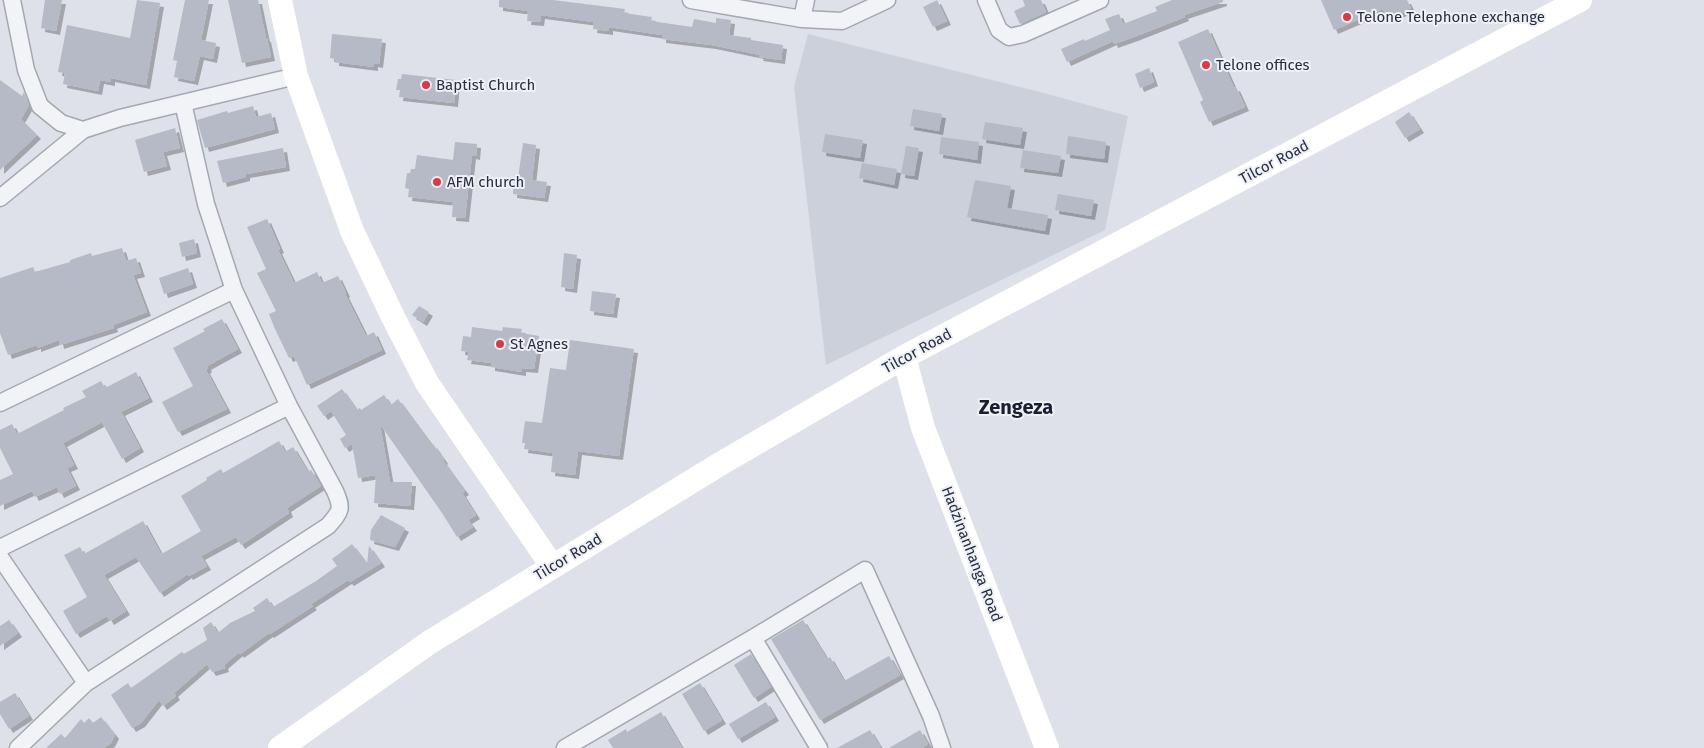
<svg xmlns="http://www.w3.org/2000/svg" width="1704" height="748" font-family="'Fira Sans',sans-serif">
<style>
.built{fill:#ccd0db}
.building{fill:#b5bac6;filter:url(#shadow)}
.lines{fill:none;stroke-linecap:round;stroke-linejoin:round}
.street-casing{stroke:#a3a8b3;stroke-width:19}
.street{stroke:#f1f3f7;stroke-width:16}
.secondary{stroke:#fff;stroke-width:24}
.poi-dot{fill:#d63b46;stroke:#eef0f6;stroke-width:2}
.labels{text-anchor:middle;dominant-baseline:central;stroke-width:4;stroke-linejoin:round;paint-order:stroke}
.poi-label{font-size:15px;fill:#262e40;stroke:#eef0f6;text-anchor:start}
.street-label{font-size:15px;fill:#262e40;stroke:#eef0f6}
.district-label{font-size:20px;font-weight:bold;fill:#191f31;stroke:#eef0f6}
</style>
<defs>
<filter id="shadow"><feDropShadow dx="4" dy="4" stdDeviation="0" flood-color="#0004"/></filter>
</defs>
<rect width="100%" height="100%" fill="#dee1e9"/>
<path class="built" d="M808,34L1040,92L1128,116L1105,230L826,365L794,87Z"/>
<path class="building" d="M45,0H62L56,31L41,28Z
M137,0L160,3L146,85L111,78V82L100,80L98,91L63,84L65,73L58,72L67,25L130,38Z
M185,0H209L201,40L216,43L213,59L200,56L194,81L174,77L177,61L173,60Z
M228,0H258L266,38H267L271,57L242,63Z
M499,0H553L625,9L624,13L652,17L651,21L692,27L694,19L716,23V18L731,20L729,35L751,38V40L783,45L781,60L759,57L760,55L712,45L662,39V35L609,27V31L593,29L594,22L541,15L540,22L527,21L528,11L499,7Z
M937,0L947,21L933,27L923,7Z
M1023,0H1041L1046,12L1020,24L1014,11L1025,6Z
M1172,0H1223V2L1184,15L1185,17L1134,37L1114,44L1113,41L1067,62L1061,49L1084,39L1085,41L1110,30L1105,19L1119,14L1123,24L1157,11L1155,7Z
M1321,0H1407L1411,8L1388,19L1383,9L1334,30Z
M1208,29L1234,88L1236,87L1245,107L1209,122L1200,102L1203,100L1178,42Z
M332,34L382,39L379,64L374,63V67L335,62V59L330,58Z
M1149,68L1154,82L1140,88L1135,74Z
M402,74L456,80L454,103L399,97L400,90H396L398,79H401Z
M0,80L22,96L24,92L29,105L21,119L37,135L0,170Z
M253,106L256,117L271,113L275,129L205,148L197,120L227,111L228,113Z
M913,109L942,114L939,131L910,126Z
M1409,112L1420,129L1405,138L1395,122Z
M985,122L1023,128L1020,145L982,139Z
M175,128L180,148L163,152L167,166L144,172L135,140Z
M825,134L863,140L860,158L822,152Z
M1068,136L1106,142L1104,159L1066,154Z
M941,137L979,142L977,160L939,154Z
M455,142L477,144L476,156L472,155L465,218L452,217L453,202L408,197L409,189L405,188L407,173H410L411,169H415L417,155L453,160Z
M523,143L536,145L532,180L547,182L544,198L513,194L514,178H518Z
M906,146L919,148L914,176L901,174Z
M283,148L286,167L246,174V177L223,183L217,161Z
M1023,150L1061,156L1058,173L1020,168Z
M862,163L897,169L894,185L859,178Z
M975,180L1011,186L1007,208L1048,215L1045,231L967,217Z
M1058,194L1094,200L1091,216L1055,210Z
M267,219L280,249L278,250L294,283L317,272L322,283L338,276L346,293L345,294L366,336L374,332L382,350L307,385L294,356L289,358L275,329L269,314L276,311L257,273L266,269L247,227Z
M194,239L197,253L182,257L179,243Z
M122,248L126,261L136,258L141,273L133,275L147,312L113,325L114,328L60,345L59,340L37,348V345L8,355L0,333V278L33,267L35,272L70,262V260L91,253L92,256Z
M564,253L577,255L573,289L561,287Z
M188,268L193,284L164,294L159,278Z
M592,291L616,294L613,314L590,311Z
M419,306L429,312L423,322L412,315Z
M222,319L238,349L207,366L208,368L206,370L227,409L178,432L162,402L193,386L173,348L205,331L203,329Z
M472,327L502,331L503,327L522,329L521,333L539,336L534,369L522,368V372L491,367V363L467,360L469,352L461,351L463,336L471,337Z
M570,340L634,349L619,456L578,451L575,475L551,472L553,453L524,449L525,443H522L525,421L542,423L550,368L566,370Z
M136,372L149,398L121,412L140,448L122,459L102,422L63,443L74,465L67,468L76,486L60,494L57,487L35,497L32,491L0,506V480L13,474L0,448V430L12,424L17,434L64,410L63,408L86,397L82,391L101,381L105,388Z
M342,389L357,410L360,408L361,410L384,395L391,405L398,399L432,445L433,444L444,460L443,461L465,491L462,493L476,515L468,520L473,527L457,537L442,513L380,424L390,482H412L410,506L374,503L376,475L358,478L352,444L345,448L340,439L346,435L331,411L324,416L317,406Z
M279,441L285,452L293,447L308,472L311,470L321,486L287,508L289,513L241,545L236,537L201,556L207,566L189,576L188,574L160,593L136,557L104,575L126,611L110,621L107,616L76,634L63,611L87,597L64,555L80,547L84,554L143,521L161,554L165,552L201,531L181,496L207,480L206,478L221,469L223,473Z
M381,515L405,528L395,547L370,540L371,530Z
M352,544L367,564L369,546L381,563L350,582L348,580L311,604L313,606L270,634L269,633L240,654L239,652L224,665L225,668L212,672L207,664L174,693L176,696L163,706L159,700L141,723L132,728L111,695L128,683L131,688L182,652L184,654L207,640L203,628L211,622L218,633L230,623L255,611L253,608L267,598L273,607L316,581L337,566L332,559Z
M9,620L18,633L0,646V626Z
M803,620L827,659L830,657L844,681L889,656L900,675L820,720L771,639Z
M751,654L771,687L754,698L734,665Z
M700,683L722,720L704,731L682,694Z
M15,693L29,716L9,729L0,714V702Z
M766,702L775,717L738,739L729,724Z
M661,712L682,748H613L608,740L626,729L627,732Z
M101,717L115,735L111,743L103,748H46L61,734L65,738L81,719L84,723L89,718L93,723Z
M870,730L881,748H837Z
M920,730L928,744L922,748H889Z"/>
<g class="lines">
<defs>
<path id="street" d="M12,0L26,70L40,106L61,123L83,130
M691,0L802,19L842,21L887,0
M986,0L999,30L1009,37L1023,34L1100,0
M802,19L806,0
M0,198L83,130L120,118L296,76
M0,403L234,290
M0,548L289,406
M0,557L86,683
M753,638L819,748
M18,748L86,683L328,526C341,511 343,509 335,491L289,406L234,290L206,204L183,103
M565,748L753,638L865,570L931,716L942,748"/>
</defs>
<use href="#street" class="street-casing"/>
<use href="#street" class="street"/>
<path class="secondary" d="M280,0L296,76L352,231L393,317L427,383L552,566
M904,357L923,428L1047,748
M280,748L430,642L720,464L904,357L1580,0"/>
</g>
<g class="poi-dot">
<circle cx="1347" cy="17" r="5"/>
<circle cx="1206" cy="65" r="5"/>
<circle cx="426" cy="85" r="5"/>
<circle cx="437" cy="182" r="5"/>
<circle cx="500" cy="344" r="5"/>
</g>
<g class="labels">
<g class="poi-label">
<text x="1357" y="17">Telone Telephone exchange</text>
<text x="1216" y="65">Telone offices</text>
<text x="436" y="85">Baptist Church</text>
<text x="447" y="182">AFM church</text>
<text x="510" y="344">St Agnes</text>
</g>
<g class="street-label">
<text transform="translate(1274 162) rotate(-28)">Tilcor Road</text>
<text transform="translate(917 351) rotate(-29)">Tilcor Road</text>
<text transform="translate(972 554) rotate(69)">Hadzinanhanga Road</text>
<text transform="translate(568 557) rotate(-31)">Tilcor Road</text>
</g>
<g class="district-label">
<text x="1016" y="407">Zengeza</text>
</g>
</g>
</svg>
